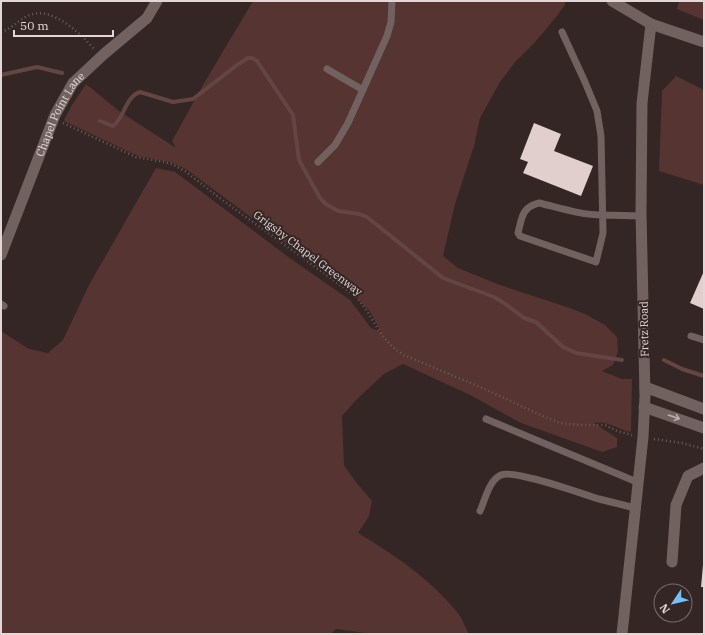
<svg xmlns="http://www.w3.org/2000/svg" width="705" height="635" font-family="'IBM Plex Serif',serif">
<style>
.green{fill:#553431}
.lines{fill:none;stroke-linecap:round;stroke-linejoin:round}
.stream{stroke:#634544;stroke-width:4}
.building{fill:#e0cfcc}
.path{stroke:#695d5c;stroke-width:2.5;stroke-dasharray:1 3;stroke-linecap:butt}
.service{stroke:#716260;stroke-width:7}
.minor{stroke:#716260;stroke-width:11}
.tertiary{stroke:#716260;stroke-width:11}
.oneway{stroke:#b9aead}
.labels{text-anchor:middle;dominant-baseline:central;stroke-width:4;stroke-linejoin:round;paint-order:stroke}
.street-label{font-size:11px;fill:#e0d7d6;stroke:#342625}
</style>
<rect width="100%" height="100%" fill="#342625"/>
<path class="green" d="M253,1H565V5L556,17L536,41L516,61L500,82L480,118L474,146L455,204L443,256L458,268L500,285L567,307L585,314L605,325L617,337L618,352L613,365L602,371L622,379H632L631,432C619,430 607,420 594,423L617,438V447L602,452L521,423L470,395L403,364L384,374L356,400L342,416L344,465L355,481L372,501L369,516L358,533C395,555 430,579 457,612C462,618 465,627 469,634H372L336,629L331,634H1V331L29,349L48,353L63,340L89,285L156,168L175,172L291,259L350,300L371,328L381,332L371,313L354,294L186,169L170,162L138,156L66,122L64,120L72,105L86,84L119,111L176,148L172,141L203,85Z
M679,1H704V20L677,9Z
M676,76L704,90V185L659,171L662,91Z"/>
<g class="lines">
<path class="stream" d="M1,75L37,67L62,73
M100,121L113,126C125,117 125,97 140,92L173,102L193,99L237,65L248,58H252L257,61L293,115L299,160L320,198L326,204L338,211L359,214L367,217L443,278L494,297L504,303L524,318L536,322L563,347L576,353L622,360
M664,360L682,369L704,376"/>
</g>
<path class="building" d="M534,123L561,134L554,151L593,166L581,196L523,173L528,162L520,159Z
M704,271V309L690,303Z
M703,565L704,566V587H701Z"/>
<g class="lines">
<path class="path" d="M1,32C12,29 19,19 30,15C52,6 81,34 94,49
M63,123L136,157L165,162L172,164L185,171L221,199L354,295C374,315 378,340 404,355L480,387L545,417L560,423L580,425H605L617,431L632,435
M654,439L682,443L704,449"/>
<path class="service" d="M562,32L585,82L597,111L601,136L603,233L596,262L520,236L518,233C522,217 522,207 539,203C560,208 581,215 603,215L641,216
M327,69L363,90
M318,162L335,145L348,123L387,36L391,22L392,1
M1,304L4,306
M691,336L704,340
M486,419L637,482
M480,511C485,500 489,480 501,475C514,469 582,494 599,499C611,502 623,505 635,508"/>
<g class="minor">
<path id="s1" d="M1,255L55,115L73,83L104,54L147,18L157,1"/>
<path d="M645,387L704,409"/>
<path d="M644,407L704,428"/>
<path d="M672,562L676,505L688,476L704,468"/>
<path d="M622,634L643,437L645,396L641,212L642,103L651,24"/>
</g>
<path class="tertiary" d="M612,1L651,24L704,42"/>
</g>
<defs><path id="oneway-shaft" d="M-6 0H5M1.5-3L5.5 0L1.5 3" fill="none" stroke-width="1.6" stroke-linecap="round" stroke-linejoin="round"/></defs>
<use class="oneway" href="#oneway-shaft" transform="translate(674 417) rotate(19)"/>
<g class="labels">
<g class="street-label">
<text stroke="none"><textPath href="#s1" startOffset="153">Chapel Point Lane</textPath></text>
<text transform="translate(308 253) rotate(37)">Grigsby Chapel Greenway</text>
<text transform="translate(644 329) rotate(-91)">Fretz Road</text>
</g>
</g>
<rect width="705" height="635" fill="none" stroke="#e0d7d6" stroke-width="4"/>
<g transform="translate(673 603) rotate(235)"><circle r="19" fill="#342625" stroke="#796d6c"/>
<path d="M0-3L7 15L0 10L-7 15Z" fill="#75c0f6"/>
<text y="-6" font-size="11" font-weight="bold" text-anchor="middle" fill="#e0d7d6">N</text>
</g>
<path d="M14 30v6h99v-6" fill="none" stroke="#e0d7d6" stroke-width="2"/>
<text x="20" y="30" font-size="12" fill="#e0d7d6" stroke="#342625" stroke-width="3" paint-order="stroke">50 m</text>
</svg>
